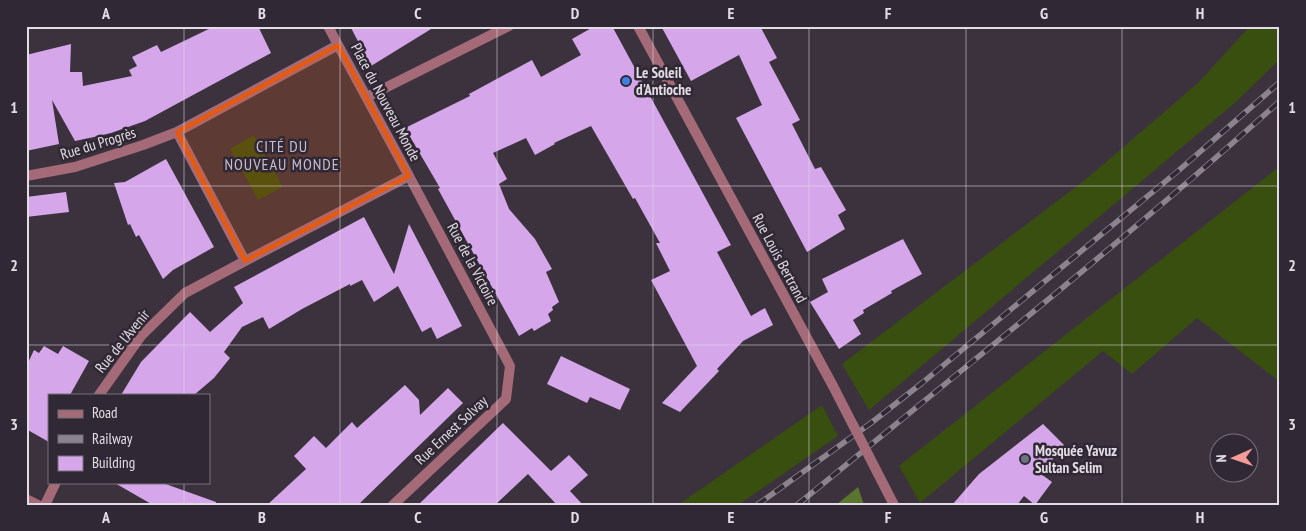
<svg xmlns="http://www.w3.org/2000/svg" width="1306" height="531" font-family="'PT Sans Narrow',sans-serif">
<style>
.grass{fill:#394f0f}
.forest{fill:url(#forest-firs)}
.building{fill:#d5a6ea}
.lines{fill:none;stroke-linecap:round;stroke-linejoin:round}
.minor{stroke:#a46a77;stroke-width:10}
.rail-casing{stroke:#8b848e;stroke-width:5.5}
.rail{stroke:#302834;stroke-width:4;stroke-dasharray:11;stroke-linecap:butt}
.minor-bridge{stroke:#a46a77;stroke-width:10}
.marked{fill:#e8590c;fill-opacity:0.2;stroke:#e8590c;stroke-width:4;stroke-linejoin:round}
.grid{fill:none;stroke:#e2dde4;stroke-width:1;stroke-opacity:0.55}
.shop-dot{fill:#3f7fe0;stroke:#302834;stroke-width:2}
.worship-dot{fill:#6b7280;stroke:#302834;stroke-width:2}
.labels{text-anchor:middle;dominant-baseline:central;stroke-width:5;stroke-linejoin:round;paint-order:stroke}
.poi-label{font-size:15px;font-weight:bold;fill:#e2dde4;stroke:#302834;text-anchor:start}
.street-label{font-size:15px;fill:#e2dde4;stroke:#302834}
.neighbourhood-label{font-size:16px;letter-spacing:1px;fill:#c8bdcc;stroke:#302834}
.neatline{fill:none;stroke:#e2dde4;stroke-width:2}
.grid-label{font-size:16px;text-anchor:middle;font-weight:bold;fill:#e2dde4}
</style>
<defs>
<pattern id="forest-firs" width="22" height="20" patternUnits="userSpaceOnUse" patternTransform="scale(1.25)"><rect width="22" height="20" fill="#5a752c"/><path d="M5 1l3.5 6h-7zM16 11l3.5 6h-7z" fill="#4f5c38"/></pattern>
</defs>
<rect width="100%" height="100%" fill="#3b323e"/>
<path class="grass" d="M1250,26H1280V59L1237,101L869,410L842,364L1085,180L1198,83Z
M254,135L283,187L258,200L230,149Z
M1280,166V382L1197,318L1132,374L1103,351L920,503L899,466Z
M822,405L838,436L738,505H678Z"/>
<path class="forest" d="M858,487L864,505H836Z"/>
<path class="building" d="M215,26H258L271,53L145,121L111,133L94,137L75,141L52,100L59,144L26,151V55L71,44L70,72H82L83,86L132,76L129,70L137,66L132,57L157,45L161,52Z
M350,26H436L371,66Z
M595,26H612L731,245L717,252L751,316L765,308L773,325L743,341L717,369L719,371L680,412L662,403L697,366L651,280L670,271L656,243H660L635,198L633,199L591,126L554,143L555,144L535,155L526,138L493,153L507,179L499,184L509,209L535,239L552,269L546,272L559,302L552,307L553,310L548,314L551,321L534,331L532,328L519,336L438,189L440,188L405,128L470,96L469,94L532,60L541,77L581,55L572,39Z
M661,26H760L777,58L769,62L800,120L792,124L815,169L821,167L846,210L838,215L845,229L807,252L736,118L762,105L739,55L691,81Z
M166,159L214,247L173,270L163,279L139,235L136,237L130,224L128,225L114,183L125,182Z
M66,192L69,212L26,217V197Z
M364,217L394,274L409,224L462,326L437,339L431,327L422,332L398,286L374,302L362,280L350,286V284L302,309L269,329L263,317L242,327L224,352L230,358L214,378L194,395H121L141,362L190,312L210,332L243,303L234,287Z
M903,239L922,274L891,291L892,293L863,310L864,313L853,320L861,334L839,349L810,302L828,292L822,279Z
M44,346L58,354L63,346L89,361L70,395H49V442L26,429V367L34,350L39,353Z
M561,356L630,389L620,410L590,397L587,403L547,384Z
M405,385L419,400L420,415L448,388L463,403L358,505H267L306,469L294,456L314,436L326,448L352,422L357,428Z
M503,423L551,471L569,455L588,475L570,491L583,505H557L528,474L495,505H418Z
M1043,424L1064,445L1041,474L1052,482L1035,505L1024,496L1017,505H952L979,474Z
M113,482H160L216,502V505H153Z"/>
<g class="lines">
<path class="minor" d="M328,26L338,45
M638,26L833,386
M367,97L509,26
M26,176L75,167L143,145L177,132L338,45L409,176L245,261L177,132
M99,395L141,336L185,293L245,261
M26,499L38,505
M45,505L56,482
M393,505L506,399L510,366L409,176"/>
<defs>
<path id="rail" d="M757,505L871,423L922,383L1178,171L1280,82
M797,505C959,372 1124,241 1280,101"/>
</defs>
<use href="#rail" class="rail-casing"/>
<use href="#rail" class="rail"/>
<path class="minor-bridge" d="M833,386L894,505"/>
</g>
<path class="marked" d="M338,45L409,176L245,261L177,132Z"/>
<path class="grid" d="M184,26V395M340,26V505M497,26V505M653,26V505M809,26V505M966,26V505M1122,26V505M26,186H1280M26,345H1280M184,482V505"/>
<circle class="shop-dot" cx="626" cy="81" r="5"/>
<circle class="worship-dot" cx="1025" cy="459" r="5"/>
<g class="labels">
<g class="poi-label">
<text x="636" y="72">Le Soleil<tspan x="636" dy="17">d'Antioche</tspan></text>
<text x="1035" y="450">Mosquée Yavuz<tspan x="1035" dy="17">Sultan Selim</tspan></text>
</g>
<g class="street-label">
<text transform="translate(386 102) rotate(62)">Place du Nouveau Monde</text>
<text transform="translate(98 143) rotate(-17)">Rue du Progrès</text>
<text transform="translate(780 258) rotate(62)">Rue Louis Bertrand</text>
<text transform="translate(473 264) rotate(62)">Rue de la Victoire</text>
<text transform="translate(122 341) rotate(-51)">Rue de l'Avenir</text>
<text transform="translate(451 430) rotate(-43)">Rue Ernest Solvay</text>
</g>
<g class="neighbourhood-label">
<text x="282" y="146">CITÉ DU<tspan x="282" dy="18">NOUVEAU MONDE</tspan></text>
</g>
</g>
<rect width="1306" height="531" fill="none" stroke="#302834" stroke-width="55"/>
<rect x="48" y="394" width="162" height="90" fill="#302834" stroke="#77707a"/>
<rect x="58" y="410" width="25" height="8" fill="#a46a77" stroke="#77707a"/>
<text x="92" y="418" font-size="15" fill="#e2dde4">Road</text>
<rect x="58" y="435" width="25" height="8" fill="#8b848e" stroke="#77707a"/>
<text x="92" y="444" font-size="15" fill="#e2dde4">Railway</text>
<rect x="58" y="456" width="25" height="15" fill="#d5a6ea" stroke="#77707a"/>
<text x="92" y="468" font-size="15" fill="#e2dde4">Building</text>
<g transform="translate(1234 458) rotate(268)"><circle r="24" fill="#302834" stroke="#77707a"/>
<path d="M0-4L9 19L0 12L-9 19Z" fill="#f59b9a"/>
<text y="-8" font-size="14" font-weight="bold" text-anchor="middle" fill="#e2dde4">N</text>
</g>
<rect x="28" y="28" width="1250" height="476" class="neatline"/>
<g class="grid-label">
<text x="106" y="19">A</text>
<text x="262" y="19">B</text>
<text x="418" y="19">C</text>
<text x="575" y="19">D</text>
<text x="731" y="19">E</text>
<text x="888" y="19">F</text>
<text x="1044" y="19">G</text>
<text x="1200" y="19">H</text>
<text x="14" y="113">1</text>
<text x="1292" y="113">1</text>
<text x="14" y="271">2</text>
<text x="1292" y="271">2</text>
<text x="14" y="430">3</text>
<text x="1292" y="430">3</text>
<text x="106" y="523">A</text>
<text x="262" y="523">B</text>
<text x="418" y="523">C</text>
<text x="575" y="523">D</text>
<text x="731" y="523">E</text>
<text x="888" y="523">F</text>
<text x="1044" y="523">G</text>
<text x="1200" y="523">H</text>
</g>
</svg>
